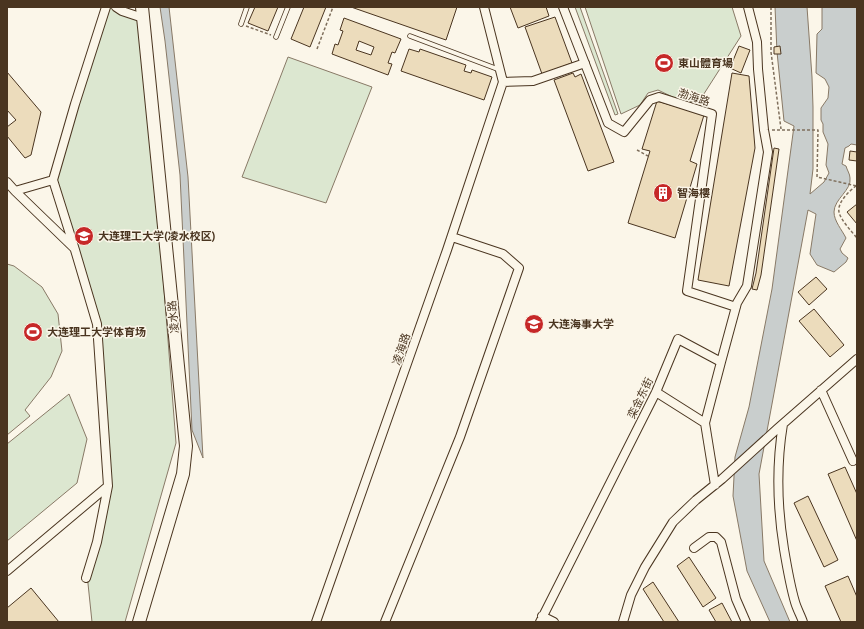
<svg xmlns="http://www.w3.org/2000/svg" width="864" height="629" font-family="Ubuntu,'Noto Sans SC',sans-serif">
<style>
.green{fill:#dce7d0;stroke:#887966}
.water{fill:#c9cecd;stroke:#887966}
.building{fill:#ecdcbc;stroke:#4a3520;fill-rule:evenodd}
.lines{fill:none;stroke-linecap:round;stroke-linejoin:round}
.lane-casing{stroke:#4a3520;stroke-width:5.5}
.street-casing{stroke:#4a3520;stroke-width:10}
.secondary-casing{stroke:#4a3520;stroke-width:14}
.path{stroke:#7f6f5c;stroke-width:1.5;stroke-dasharray:3 2;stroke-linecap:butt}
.lane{stroke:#fbf6e9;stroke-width:4}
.street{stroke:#fbf6e9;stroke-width:8}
.secondary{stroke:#fbf6e9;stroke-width:12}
.labels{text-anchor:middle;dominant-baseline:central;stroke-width:3;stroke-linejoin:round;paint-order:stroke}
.poi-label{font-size:11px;font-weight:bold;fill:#4a3520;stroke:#fbf6e9;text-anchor:start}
.street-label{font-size:11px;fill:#4a3520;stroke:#fbf6e9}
</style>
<rect width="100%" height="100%" fill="#fbf6e9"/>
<path class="green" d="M106,7H116L143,18L176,443L125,622H92L87,574L108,486L97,324L53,180Z
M575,7H580L618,114L615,115Z
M585,7H732L741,36L700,100L685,103L658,90L648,93L640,105L621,114Z
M288,57L372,87L326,203L242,177Z
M7,264L14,266L42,287L58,314L62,351L51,377L25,410L30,416L7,435Z
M69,394L87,439L77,483L7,541V444Z"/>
<path class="water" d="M160,7H169L188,177L203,458L192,430L180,175L165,41Z
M775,7H807L812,77L813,107V169L810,194L824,182L829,173L826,165L828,144L823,132V124L821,120V108L828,98L829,87L825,79L816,73L817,34L822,29V7H857V145L851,144L849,146L845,148L842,164L846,166C847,170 850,174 850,178C852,190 834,199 834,212C834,221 842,230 846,238L840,249L842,253L848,258L846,262L834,272L817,265L810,254L816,214L808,210L759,474L764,561L790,622H770L747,571L733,496L735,457L749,407L772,289L794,126L784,121L777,52Z"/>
<path class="building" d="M255,7H278L268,31L248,23Z
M304,7H326L310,47L291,39Z
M351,7H457L446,40Z
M510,7H546L549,16L518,28Z
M555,17L572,63L542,74L525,27Z
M344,18L401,39L395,53L392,52L388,63L392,64L388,75L332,54L335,44L338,45L343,31L340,30ZM359,41L374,47L371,55L356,50Z
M739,46L750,50L741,73L730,68Z
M780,46L781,54H774V47Z
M409,49L419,52L420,49L466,65L464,71L471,73L472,70L492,77L484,100L401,71Z
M7,72L41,112L31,155L25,158L7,136V127L16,120L7,110Z
M573,73L575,77L581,74L614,162L588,171L554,80Z
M732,73L749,76L755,148L729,286L698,280Z
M657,101L704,115L690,161L697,164L675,238L628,223L650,151L642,149Z
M774,148L779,149L761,275L757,290L752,289L756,273Z
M850,151L857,152V161L849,160Z
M857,204V224L847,212Z
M816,277L827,289L809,305L798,292Z
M814,309L844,345L830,357L799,321Z
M845,467L857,494V541L828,474Z
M808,496L838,560L824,567L794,503Z
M689,557L716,598L703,607L677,566Z
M848,576L857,597V622H841L825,586Z
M653,582L679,622H664L643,589Z
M31,588L59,622H7V608Z
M722,603L732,622H716L709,610Z"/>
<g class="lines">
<defs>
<path id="lane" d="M241,24L247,7
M410,36L500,70
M276,37L288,7"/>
<path id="street" d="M116,7L122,11L143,18
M484,7L503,82
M563,7L608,123L624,132L650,100L659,97L712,114L687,291L736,307
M503,82L533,81L585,63
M7,182L15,191L53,180
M15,191L74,248
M721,362L737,303L747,286L768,152L764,130L758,69L757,42L748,7
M821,390L853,461
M656,392L705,423
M783,424C776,466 777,506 784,549C787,567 790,585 795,602C797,609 801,616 803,622
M694,548L709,537H716L721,542L736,599L746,622
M7,571L108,486L97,324L75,250L53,180L75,104L106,7
M86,578L97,542L108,486
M542,616L554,622
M316,622L447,250L503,82
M385,622L460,437L519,268L503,254L452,237
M540,622L656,392L678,339L721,362L705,423L715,485
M623,622L631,595L645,567L673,522L696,500L722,479L777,429L857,359"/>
<path id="secondary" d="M139,622L183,474L186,446L142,7"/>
</defs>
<use href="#lane" class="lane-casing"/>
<use href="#street" class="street-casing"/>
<use href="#secondary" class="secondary-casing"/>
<path class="path" d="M771,7V52L781,129
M246,26L271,35
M317,49L333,7
M772,130H818L817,177L857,186
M637,150L648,156
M856,186C849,191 837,203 839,212C840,219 852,232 857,238"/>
<use href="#lane" class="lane"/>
<use href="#street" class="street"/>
<use href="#secondary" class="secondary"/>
</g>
<defs>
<symbol id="stadium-disc" viewBox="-11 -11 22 22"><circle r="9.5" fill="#c62828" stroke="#fbf6e9"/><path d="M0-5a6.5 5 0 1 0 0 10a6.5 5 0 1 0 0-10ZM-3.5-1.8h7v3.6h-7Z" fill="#fff"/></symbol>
<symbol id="building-disc" viewBox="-11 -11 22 22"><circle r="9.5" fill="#c62828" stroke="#fbf6e9"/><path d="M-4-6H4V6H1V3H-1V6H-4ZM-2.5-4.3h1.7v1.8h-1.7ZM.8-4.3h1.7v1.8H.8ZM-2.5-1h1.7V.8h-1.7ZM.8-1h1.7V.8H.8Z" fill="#fff"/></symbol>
<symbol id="university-disc" viewBox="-11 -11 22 22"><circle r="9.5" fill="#c62828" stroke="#fbf6e9"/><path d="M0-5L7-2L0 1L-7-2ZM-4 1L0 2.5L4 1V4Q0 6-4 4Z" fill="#fff"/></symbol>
</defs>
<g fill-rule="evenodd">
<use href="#stadium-disc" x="653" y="52" width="22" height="22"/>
<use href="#building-disc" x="652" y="182" width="22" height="22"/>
<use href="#university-disc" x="73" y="225" width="22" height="22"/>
<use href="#university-disc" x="523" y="313" width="22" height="22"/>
<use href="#stadium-disc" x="22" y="321" width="22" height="22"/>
</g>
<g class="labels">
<g class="poi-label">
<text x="678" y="63">東山體育場</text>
<text x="677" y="193">智海樓</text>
<text x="98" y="236">大连理工大学(凌水校区)</text>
<text x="548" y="324">大连海事大学</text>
<text x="47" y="332">大连理工大学体育场</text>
</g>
<g class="street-label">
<text transform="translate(694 97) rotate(18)">渤海路</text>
<text transform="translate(173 317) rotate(-96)">凌水路</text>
<text transform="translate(401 349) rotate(-71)">凌海路</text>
<text transform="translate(640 398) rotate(-64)">栾金东街</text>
</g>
</g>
<rect width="864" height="629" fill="none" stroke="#4a3520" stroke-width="16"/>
</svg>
